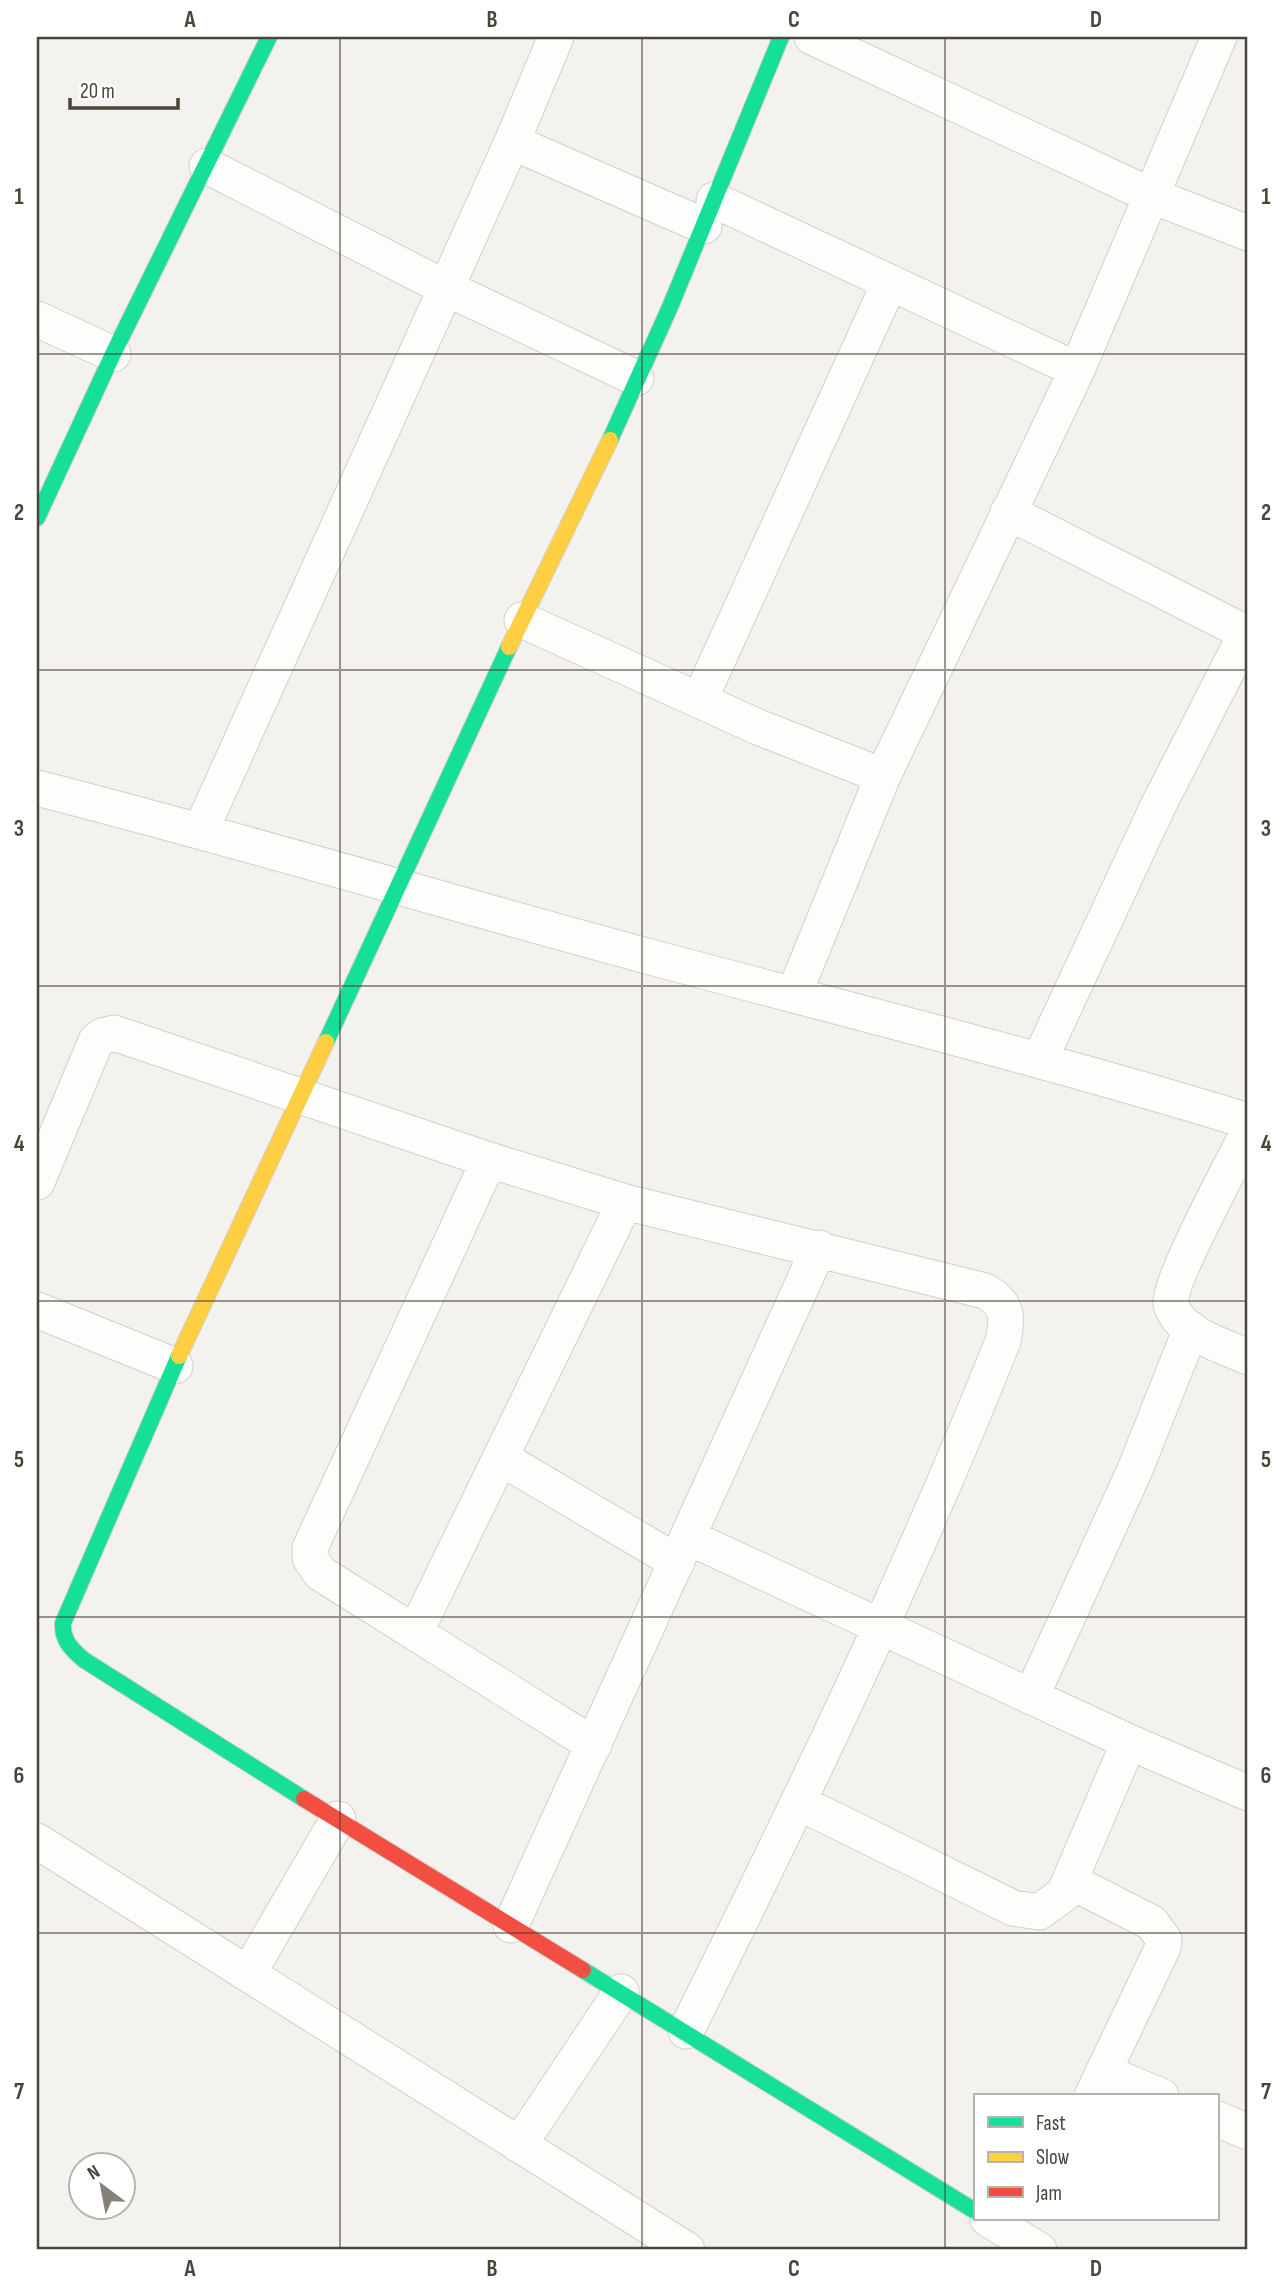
<svg xmlns="http://www.w3.org/2000/svg" width="1285" height="2287" font-family="'Sofia Sans Condensed',sans-serif">
<style>
.lines{fill:none;stroke-linecap:round;stroke-linejoin:round}
.street-casing{stroke:#d2d0cb;stroke-width:37}
.fast-casing{stroke:#d3cfc5;stroke-width:18}
.slow-casing{stroke:#d3cfc5;stroke-width:18}
.jam-casing{stroke:#d3cfc5;stroke-width:18}
.street{stroke:#fdfdfc;stroke-width:35}
.fast{stroke:#16e098;stroke-width:16}
.slow{stroke:#ffcf43;stroke-width:16}
.jam{stroke:#f24e42;stroke-width:16}
.grid{fill:none;stroke:#4b4439;stroke-width:2;stroke-opacity:0.55}
.neatline{fill:none;stroke:#4b4439;stroke-width:2.5}
.grid-label{font-size:23px;text-anchor:middle;font-weight:bold;fill:#4b4439}
</style>
<rect width="100%" height="100%" fill="#f4f2ee"/>
<g class="lines">
<defs>
<path id="street" d="M812,37L1152,196L1248,233
M512,142L704,226
M207,166L446,288L636,378
M714,200L1077,370
M37,319L113,354
M1008,512L1248,634
M522,620L758,727L883,776
M700,699L890,282
M37,788C245,841 450,903 658,959C855,1012 1053,1061 1248,1121
M201,830L512,142L556,37
M794,994L883,776L1077,370L1219,37
M1040,1059L1158,806L1248,630
M1248,1132C1235,1159 1168,1282 1171,1304C1171,1308 1176,1315 1178,1318C1194,1338 1226,1347 1248,1357
M489,1160L310,1548V1558L320,1573L594,1745
M37,1182L96,1041L102,1036L114,1033L489,1160L625,1202L985,1291C1008,1304 1008,1317 1003,1341C909,1577 799,1804 686,2031
M37,1310L175,1366
M501,1458L677,1562
M688,1537L1129,1742L1248,1793
M415,1633L625,1202
M1031,1697L1134,1472L1191,1329
M800,1803L1013,1908L1039,1912L1064,1894L1129,1742
M37,1841L687,2250
M1070,1881L1152,1923L1164,1940L1163,1947L1092,2096
M511,1925L819,1248
M248,1974L338,1819
M1103,2072L1161,2096
M1217,2119L1248,2132
M519,2145L621,1992
M988,2219L1039,2250"/>
<path id="fast" d="M610,440L670,307L781,37
M37,518L113,354L269,37
M326,1042L509,647
M179,1356L63,1623C62,1640 71,1649 84,1660L304,1799
M583,1970L975,2211"/>
<path id="slow" d="M509,647L610,440
M179,1356L326,1042"/>
<path id="jam" d="M304,1799L583,1970"/>
</defs>
<use href="#street" class="street-casing"/>
<use href="#fast" class="fast-casing"/>
<use href="#slow" class="slow-casing"/>
<use href="#jam" class="jam-casing"/>
<use href="#street" class="street"/>
<use href="#fast" class="fast"/>
<use href="#slow" class="slow"/>
<use href="#jam" class="jam"/>
</g>
<path class="grid" d="M340,37V2250M642,37V2250M945,37V2250M37,354H1248M37,670H1248M37,986H1248M37,1301H1248M37,1617H1248M37,1933H1248"/>
<rect width="1285" height="2287" fill="none" stroke="#ffffff" stroke-width="77"/>
<rect x="974" y="2094" width="245" height="126" fill="#ffffff" stroke="#b7b4b0" stroke-width="2"/>
<rect x="988" y="2117" width="35" height="10" fill="#16e098" stroke="#b7b4b0" stroke-width="2"/>
<text x="1036" y="2130" font-size="21" fill="#4b4439">Fast</text>
<rect x="988" y="2152" width="35" height="10" fill="#ffcf43" stroke="#b7b4b0" stroke-width="2"/>
<text x="1036" y="2164" font-size="21" fill="#4b4439">Slow</text>
<rect x="988" y="2187" width="35" height="10" fill="#f24e42" stroke="#b7b4b0" stroke-width="2"/>
<text x="1036" y="2200" font-size="21" fill="#4b4439">Jam</text>
<g transform="translate(102 2186) rotate(328)"><circle r="33" fill="#ffffff" stroke="#b7b4b0" stroke-width="2"/>
<path d="M0-5L12 26L0 18L-12 26Z" fill="#868178"/>
<text y="-10" font-size="19" font-weight="bold" text-anchor="middle" fill="#4b4439">N</text>
</g>
<path d="M70 98v10h108v-10" fill="none" stroke="#4b4439" stroke-width="3.5"/>
<text x="80" y="98" font-size="21" fill="#4b4439" stroke="#ffffff" stroke-width="5" paint-order="stroke">20 m</text>
<rect x="38" y="38" width="1208" height="2210" class="neatline"/>
<g class="grid-label">
<text x="190" y="27">A</text>
<text x="492" y="27">B</text>
<text x="794" y="27">C</text>
<text x="1096" y="27">D</text>
<text x="19" y="204">1</text>
<text x="1266" y="204">1</text>
<text x="19" y="520">2</text>
<text x="1266" y="520">2</text>
<text x="19" y="836">3</text>
<text x="1266" y="836">3</text>
<text x="19" y="1151">4</text>
<text x="1266" y="1151">4</text>
<text x="19" y="1467">5</text>
<text x="1266" y="1467">5</text>
<text x="19" y="1783">6</text>
<text x="1266" y="1783">6</text>
<text x="19" y="2099">7</text>
<text x="1266" y="2099">7</text>
<text x="190" y="2276">A</text>
<text x="492" y="2276">B</text>
<text x="794" y="2276">C</text>
<text x="1096" y="2276">D</text>
</g>
</svg>
